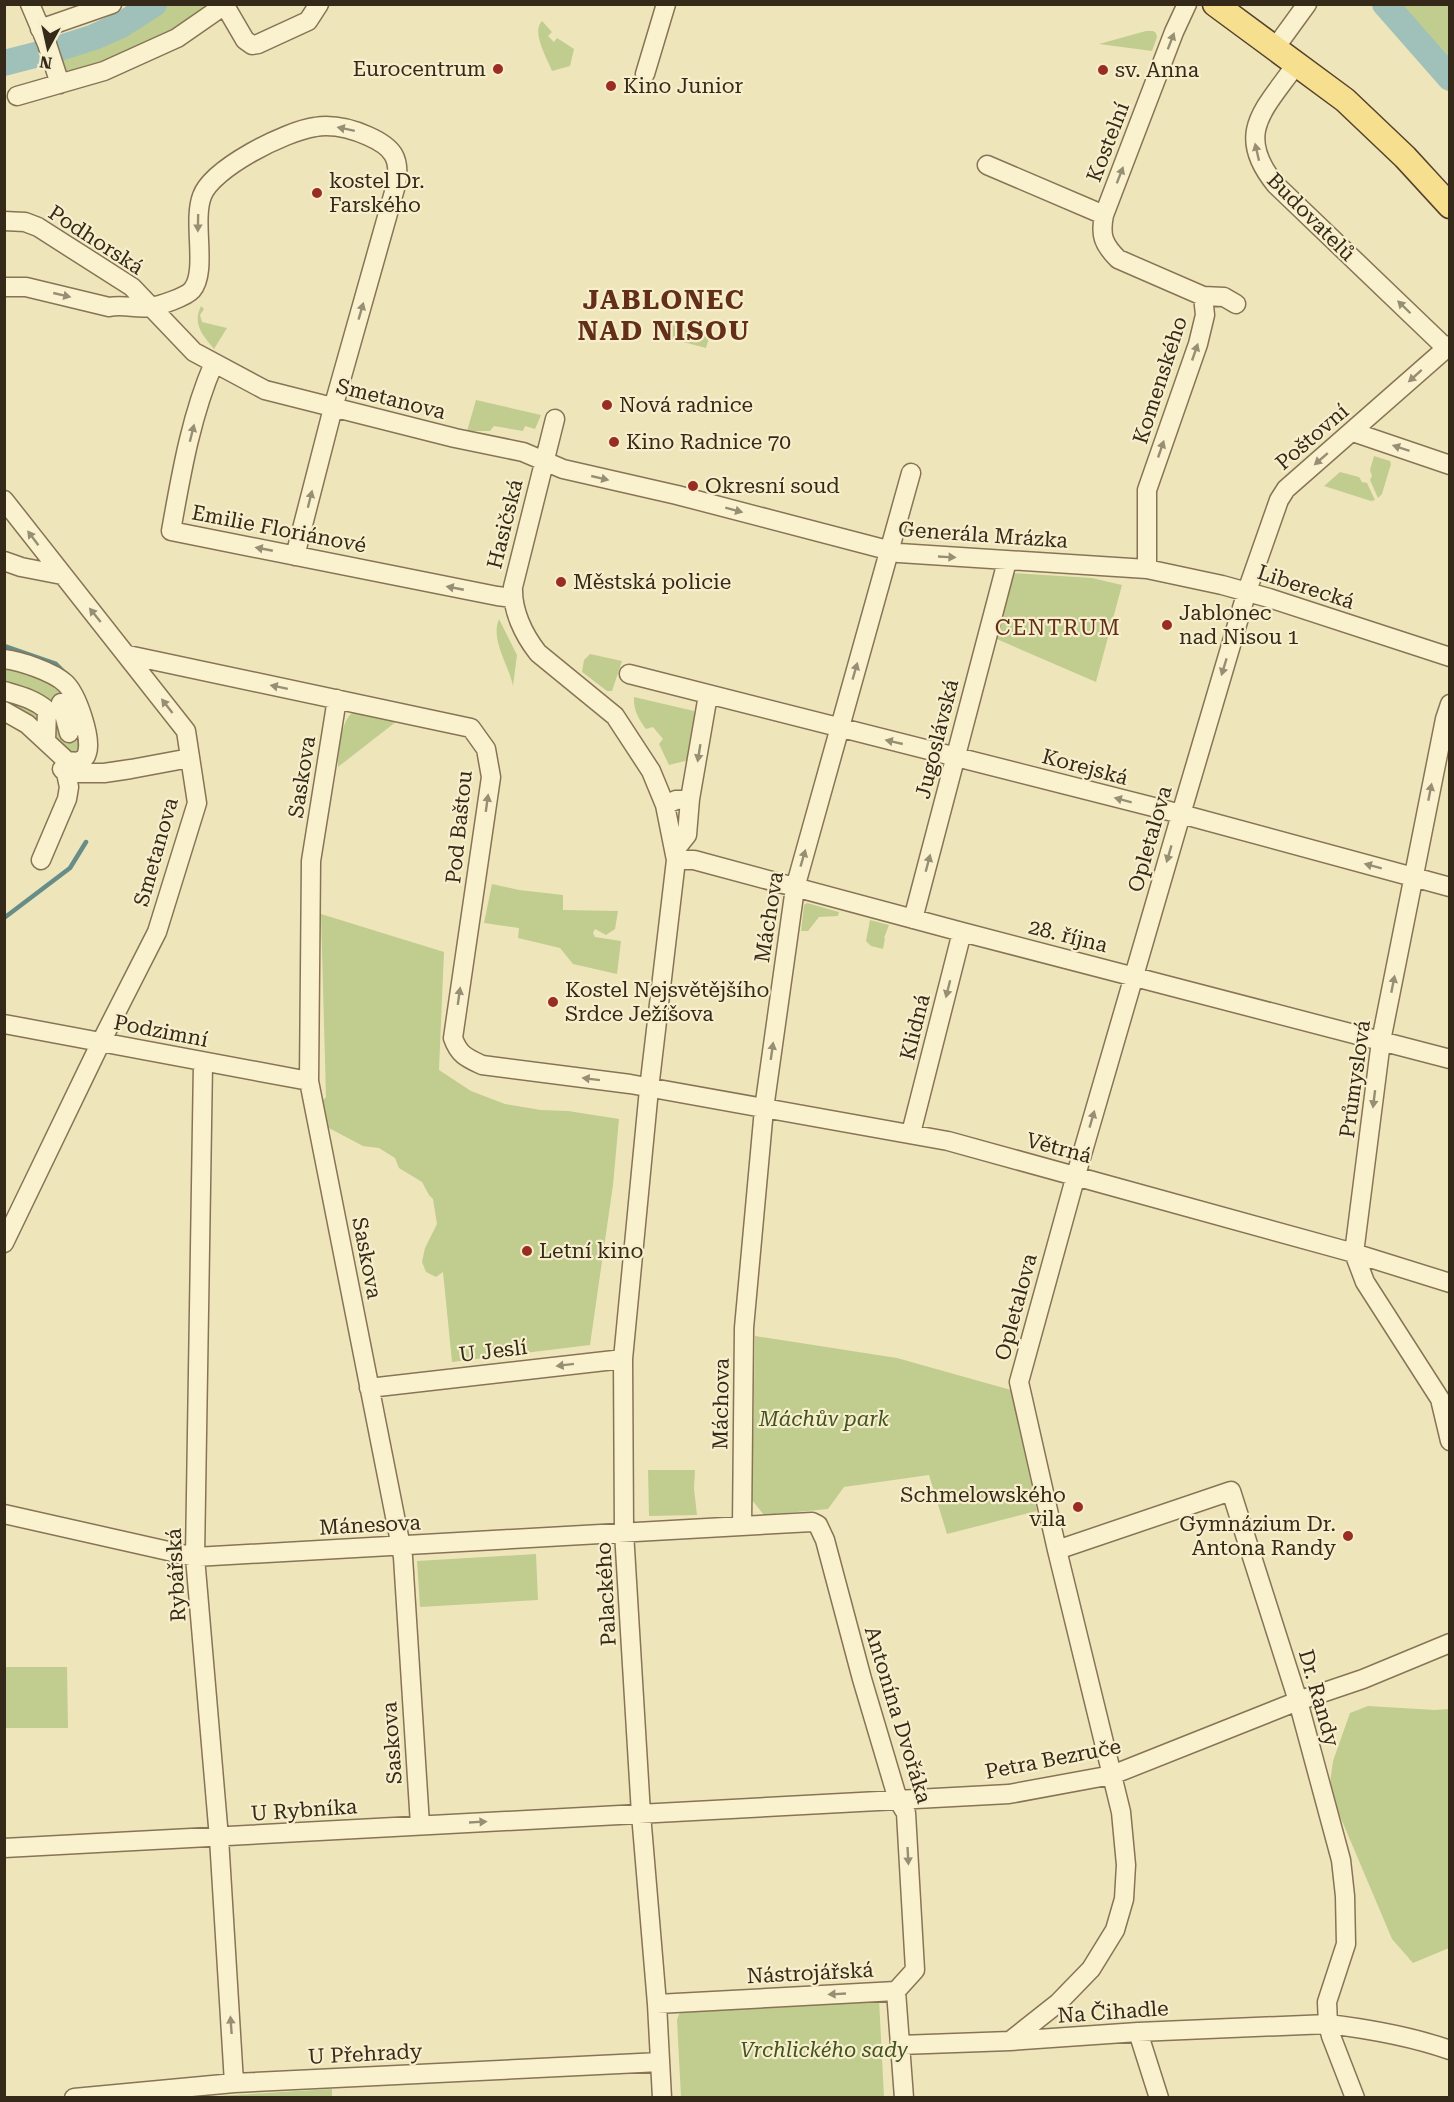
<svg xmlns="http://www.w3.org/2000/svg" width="1454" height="2102" font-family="'Roboto Serif',serif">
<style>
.green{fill:#c0cd8f}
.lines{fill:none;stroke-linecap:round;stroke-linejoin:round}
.stream{stroke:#678d88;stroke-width:4.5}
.river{stroke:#a0c0ba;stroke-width:26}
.minor-casing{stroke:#877455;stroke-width:21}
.major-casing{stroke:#54422a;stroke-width:27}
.minor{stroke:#faf1cf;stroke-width:18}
.major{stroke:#f6e090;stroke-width:24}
.oneway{fill:#988e74}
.poi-dot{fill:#992d22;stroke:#f7eecb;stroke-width:2}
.labels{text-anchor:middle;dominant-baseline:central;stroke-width:4.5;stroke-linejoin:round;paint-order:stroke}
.poi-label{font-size:21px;fill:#352a1a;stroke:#f7eecb;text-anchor:start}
.street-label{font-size:21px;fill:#352a1a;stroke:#f7eecb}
.park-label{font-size:21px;font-style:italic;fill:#415320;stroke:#f7eecb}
.neighbourhood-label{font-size:22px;letter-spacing:1.5px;fill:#642f18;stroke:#f7eecb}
.district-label{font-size:27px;font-weight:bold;letter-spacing:1.5px;fill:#642f18;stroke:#f7eecb}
</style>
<rect width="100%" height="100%" fill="#efe5bb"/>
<path class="green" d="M160,5H207L209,11L115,59L72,73C62,71 61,62 57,54L118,30Z
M1401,5H1449V59Z
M542,21L552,32L548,36L554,42L557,38L574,49L570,66L552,71C547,58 531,32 542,21Z
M1146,31H1153L1156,33L1157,37L1152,51L1099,44Z
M201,306L204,309L200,315L202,322L227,328L214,349C203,336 192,324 201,306Z
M672,325L707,335L709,338L706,348L668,338Z
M476,400L541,415L535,429L525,426L523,431L494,426L490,431H467Z
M1374,456L1390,461L1391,464L1382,494L1378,498L1370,480L1372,476L1370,470Z
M1340,472L1359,477L1362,482L1367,483L1375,500L1371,501L1324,486Z
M1010,573L1092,578L1122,585L1096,682L992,637Z
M499,619L517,655L513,686C509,665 490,640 499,619Z
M590,654L622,661L612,691H607L582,672L584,660Z
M4,655L59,673L93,750L71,769L5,716Z
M634,697L694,711L695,716L689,760L669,765L659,744L663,739L653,727L646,729C639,720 633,709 634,697Z
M356,711L397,721L338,767C338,753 341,715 356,711Z
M492,884L519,890L563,895V910L618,911L615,929L606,935L595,929L593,933L595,937L621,941L617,974L573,964L560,948L518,938L519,928L484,923Z
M807,903L839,912L838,916L819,917L808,931H801L804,905Z
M321,914L444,952L439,1070L471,1091L505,1104L541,1110L568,1111L619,1119L613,1185L590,1345L452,1362L443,1272L436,1277L426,1272L422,1262L425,1248L437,1224L433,1199L429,1195L422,1182L399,1168L395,1158L379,1148L363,1146L325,1126L321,1102L326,1097Z
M870,920L889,925L884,938H885L883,949L871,946L866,941Z
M755,1336L897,1358L1011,1390L1037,1511L947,1534L929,1475L844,1487L828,1509L764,1515L752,1500Z
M648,1470H695L694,1489L697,1515L649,1516Z
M536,1554L538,1600L420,1607L417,1561Z
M5,1667H67L68,1728H5Z
M1368,1706L1435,1710L1449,1709V1948L1413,1963L1392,1939L1329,1790L1333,1761L1350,1713Z
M879,1999L884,2097H681L677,2020L679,2014L684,2011Z
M332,2089V2097H201Z"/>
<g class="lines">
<path class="stream" d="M4,646L56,664L64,672
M4,918L70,868L86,842"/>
<path class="river" d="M1385,4L1450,78
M60,48L94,37L121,25L154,4
M4,63L39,54"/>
<defs>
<path id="minor" d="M30,4L47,44L60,84
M224,4L245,40L252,45L258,44L308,21L319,4
M40,29L112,4
M1275,48L1307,4
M1297,63C1265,109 1233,133 1276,185L1446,348
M645,74L666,4
M17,96L104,71L177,38L226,4
M987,165L1104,215
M4,221L25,222L38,227L132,287L194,352L265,390L455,438L523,452L563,469L677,495L899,553L1147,569L1222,585L1269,598L1450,657
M4,287H26L109,307C123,304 137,309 150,307C159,306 186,297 192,290C208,271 192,222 202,196C212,168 286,131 315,127C333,124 352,129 368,136C393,147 401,158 396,185L333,408L295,556
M1203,296L1224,297L1236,304
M214,363C191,415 181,475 171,531L497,596L513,598
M555,419L513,587C512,610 523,634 538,653L615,716L651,771L665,805L676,860L649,1089L623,1359L624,1532L641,1814L657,2004L662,2098
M1353,432L1450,465
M4,500L186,731L197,803L157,932L101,1042L4,1243
M4,561L21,567L62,575
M1147,569V490L1198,344L1205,315L1203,296L1118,259C1103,244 1100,235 1104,215L1174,32L1187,4
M128,655L471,728L486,749L491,777L453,1038C459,1055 467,1058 482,1065L630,1084L948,1141L1354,1253L1450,1283
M4,659C21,661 53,672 65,683C77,694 92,738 87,753C86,758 82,760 78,762L67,761L27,724L4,711
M629,674L1181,814L1450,887
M4,691C21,696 34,699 47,710L46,741
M337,699L311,861L309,1081L403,1557L420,1825
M61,703L69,733
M1450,704L1445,719L1381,1041L1354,1253L1365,1282L1440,1399L1450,1441
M62,769L66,773H104L131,769L190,758
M665,805L676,800L690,799L708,695
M675,850L687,835L690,799
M41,860L67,799L69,787L66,773
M676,860H694L962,932L1450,1059
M913,919L1005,569
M4,1024L309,1081
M203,1063L195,1557L219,1838L234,2083
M911,1133L962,932
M369,1388L623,1359
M4,1514L195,1557L812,1522L818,1525L825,1540L862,1679L898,1800L906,1813L915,1970L896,1991
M742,1526L744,1328L764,1109L795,888L911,473
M1057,1550L1231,1491L1298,1701L1341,1860L1345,1896L1346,1944L1327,2002L1328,2024L1331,2036L1355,2098
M4,1848L1009,1794L1112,1775L1298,1701L1363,1679L1450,1643
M896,1991L904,2098
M657,2004L896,1991
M1138,2032L1159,2098
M1010,2041L1058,2003L1091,1969L1115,1930L1124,1899L1126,1865L1121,1812L1057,1550L1019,1382L1076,1175L1184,804L1247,591L1279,500L1286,489L1450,345
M900,2045L1010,2041L1138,2032L1328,2024C1369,2029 1410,2036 1450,2050
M74,2098L234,2083L660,2062"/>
<path id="major" d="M1215,4L1345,100L1405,157L1450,206"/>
</defs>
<use href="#minor" class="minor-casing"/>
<use href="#major" class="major-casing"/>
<use href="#minor" class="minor"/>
<use href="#major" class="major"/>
</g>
<defs><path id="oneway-solid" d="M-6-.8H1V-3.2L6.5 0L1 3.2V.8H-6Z" transform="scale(1.5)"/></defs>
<g class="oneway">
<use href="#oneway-solid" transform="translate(1171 41) rotate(-69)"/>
<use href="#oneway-solid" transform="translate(346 129) rotate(-168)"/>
<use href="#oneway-solid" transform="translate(1257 152) rotate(-103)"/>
<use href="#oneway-solid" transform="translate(1120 175) rotate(-69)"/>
<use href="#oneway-solid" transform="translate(198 223) rotate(91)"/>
<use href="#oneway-solid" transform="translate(62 295) rotate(13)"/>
<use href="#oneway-solid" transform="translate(1404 307) rotate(-136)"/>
<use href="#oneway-solid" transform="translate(361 311) rotate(-74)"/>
<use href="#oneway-solid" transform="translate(1195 352) rotate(-71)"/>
<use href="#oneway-solid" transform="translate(1415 376) rotate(138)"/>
<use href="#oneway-solid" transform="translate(192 433) rotate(-76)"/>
<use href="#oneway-solid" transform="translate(1401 448) rotate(-162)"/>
<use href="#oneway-solid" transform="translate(1161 449) rotate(-71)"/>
<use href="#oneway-solid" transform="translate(1321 459) rotate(139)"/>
<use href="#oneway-solid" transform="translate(600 478) rotate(13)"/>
<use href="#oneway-solid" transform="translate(310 499) rotate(-76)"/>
<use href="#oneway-solid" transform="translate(734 510) rotate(15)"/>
<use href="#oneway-solid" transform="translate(33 538) rotate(-127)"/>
<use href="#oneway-solid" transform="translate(264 549) rotate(-169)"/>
<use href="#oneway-solid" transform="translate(947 557) rotate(3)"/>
<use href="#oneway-solid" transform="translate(455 588) rotate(-169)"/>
<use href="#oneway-solid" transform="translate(95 615) rotate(-129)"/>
<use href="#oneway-solid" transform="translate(1224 667) rotate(107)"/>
<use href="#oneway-solid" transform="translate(855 671) rotate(-74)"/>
<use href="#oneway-solid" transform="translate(279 687) rotate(-168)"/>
<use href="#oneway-solid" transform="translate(167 706) rotate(-128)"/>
<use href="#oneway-solid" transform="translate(894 742) rotate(-167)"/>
<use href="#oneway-solid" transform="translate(699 753) rotate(99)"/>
<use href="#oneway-solid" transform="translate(1430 792) rotate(-79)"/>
<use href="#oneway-solid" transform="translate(1123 800) rotate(-165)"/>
<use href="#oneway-solid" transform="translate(487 803) rotate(-82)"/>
<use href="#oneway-solid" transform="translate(1169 854) rotate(106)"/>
<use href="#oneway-solid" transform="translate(803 858) rotate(-74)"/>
<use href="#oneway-solid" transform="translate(928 863) rotate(-75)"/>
<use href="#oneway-solid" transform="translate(1373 866) rotate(-165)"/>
<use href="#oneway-solid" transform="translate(1393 984) rotate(-79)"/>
<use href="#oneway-solid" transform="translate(948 989) rotate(104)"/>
<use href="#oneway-solid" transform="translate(459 996) rotate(-82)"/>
<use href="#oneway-solid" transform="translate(772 1051) rotate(-82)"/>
<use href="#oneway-solid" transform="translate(591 1079) rotate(-173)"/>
<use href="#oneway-solid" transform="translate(1374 1099) rotate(97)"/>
<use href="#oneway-solid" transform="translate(1092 1119) rotate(-74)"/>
<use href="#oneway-solid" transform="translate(565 1365) rotate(173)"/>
<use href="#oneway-solid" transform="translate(478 1822) rotate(-3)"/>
<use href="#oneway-solid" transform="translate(908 1856) rotate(87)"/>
<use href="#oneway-solid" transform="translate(837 1994) rotate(177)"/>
<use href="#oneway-solid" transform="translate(231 2025) rotate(-94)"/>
</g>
<g class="poi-dot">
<circle cx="498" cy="69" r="6"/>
<circle cx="1103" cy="70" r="6"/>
<circle cx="611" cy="86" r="6"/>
<circle cx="317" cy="193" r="6"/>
<circle cx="607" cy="405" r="6"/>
<circle cx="614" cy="442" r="6"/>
<circle cx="693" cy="486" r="6"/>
<circle cx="561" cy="582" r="6"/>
<circle cx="1167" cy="625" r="6"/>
<circle cx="553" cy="1002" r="6"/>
<circle cx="527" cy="1251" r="6"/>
<circle cx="1078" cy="1507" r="6"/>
<circle cx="1348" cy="1536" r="6"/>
</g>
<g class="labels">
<g class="poi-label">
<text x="486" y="69" text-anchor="end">Eurocentrum</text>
<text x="1115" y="70">sv. Anna</text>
<text x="623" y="86">Kino Junior</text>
<text x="329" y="181">kostel Dr.<tspan x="329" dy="24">Farského</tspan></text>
<text x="619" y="405">Nová radnice</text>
<text x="626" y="442">Kino Radnice 70</text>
<text x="705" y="486">Okresní soud</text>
<text x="573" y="582">Městská policie</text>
<text x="1179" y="613">Jablonec<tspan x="1179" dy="24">nad Nisou 1</tspan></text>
<text x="565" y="990">Kostel Nejsvětějšího<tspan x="565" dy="24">Srdce Ježíšova</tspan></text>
<text x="539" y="1251">Letní kino</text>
<text x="1066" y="1495" text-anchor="end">Schmelowského<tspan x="1066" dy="24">vila</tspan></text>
<text x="1336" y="1524" text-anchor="end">Gymnázium Dr.<tspan x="1336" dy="24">Antona Randy</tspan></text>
</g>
<g class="street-label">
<text transform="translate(1108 142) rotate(-69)">Kostelní</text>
<text transform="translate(1311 217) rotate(45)">Budovatelů</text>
<text transform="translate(96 240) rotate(33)">Podhorská</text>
<text transform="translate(1160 380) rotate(-72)">Komenského</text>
<text transform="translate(391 399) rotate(14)">Smetanova</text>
<text transform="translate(1312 437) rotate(-41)">Poštovní</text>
<text transform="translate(505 524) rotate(-76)">Hasičská</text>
<text transform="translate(279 529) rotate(11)">Emilie Floriánové</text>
<text transform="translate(983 535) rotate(4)">Generála Mrázka</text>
<text transform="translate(1306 587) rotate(18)">Liberecká</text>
<text transform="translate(937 739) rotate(-76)">Jugoslávská</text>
<text transform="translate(1085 767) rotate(15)">Korejská</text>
<text transform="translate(302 777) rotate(-81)">Saskova</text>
<text transform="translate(459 827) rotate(-84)">Pod Baštou</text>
<text transform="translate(1150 839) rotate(-74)">Opletalova</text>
<text transform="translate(156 852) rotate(-74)">Smetanova</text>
<text transform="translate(769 917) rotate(-81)">Máchova</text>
<text transform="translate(1068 936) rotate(14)">28. října</text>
<text transform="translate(915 1027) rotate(-76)">Klidná</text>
<text transform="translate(161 1031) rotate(11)">Podzimní</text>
<text transform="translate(1355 1079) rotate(-82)">Průmyslová</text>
<text transform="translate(1059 1148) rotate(15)">Větrná</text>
<text transform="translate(367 1258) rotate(79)">Saskova</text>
<text transform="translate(1016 1307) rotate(-75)">Opletalova</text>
<text transform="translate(493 1351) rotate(-7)">U Jeslí</text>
<text transform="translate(721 1404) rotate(-89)">Máchova</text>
<text transform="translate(370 1525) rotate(-3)">Mánesova</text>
<text transform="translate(176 1575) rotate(-93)">Rybářská</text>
<text transform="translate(606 1594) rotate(-93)">Palackého</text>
<text transform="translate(1319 1698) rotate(74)">Dr. Randy</text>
<text transform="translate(898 1715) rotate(73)">Antonína Dvořáka</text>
<text transform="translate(392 1743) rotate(-94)">Saskova</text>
<text transform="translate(1053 1759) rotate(-11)">Petra Bezruče</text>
<text transform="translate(304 1810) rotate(-4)">U Rybníka</text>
<text transform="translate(810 1973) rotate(-3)">Nástrojářská</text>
<text transform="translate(1113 2012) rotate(-4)">Na Čihadle</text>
<text transform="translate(365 2054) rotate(-3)">U Přehrady</text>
</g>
<g class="park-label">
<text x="824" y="1419">Máchův park</text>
<text x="824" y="2050">Vrchlického sady</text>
</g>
<g class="neighbourhood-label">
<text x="1058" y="627">CENTRUM</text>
</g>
<g class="district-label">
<text x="664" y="300">JABLONEC<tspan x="664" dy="31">NAD NISOU</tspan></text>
</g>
</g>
<rect width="1454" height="2102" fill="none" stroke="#352a1a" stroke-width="12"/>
<g transform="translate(48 48) rotate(188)" stroke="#f7eecb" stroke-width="4.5" paint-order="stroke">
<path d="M0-4.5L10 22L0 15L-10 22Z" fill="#352a1a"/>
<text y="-9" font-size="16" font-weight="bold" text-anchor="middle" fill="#352a1a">N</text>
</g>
</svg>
